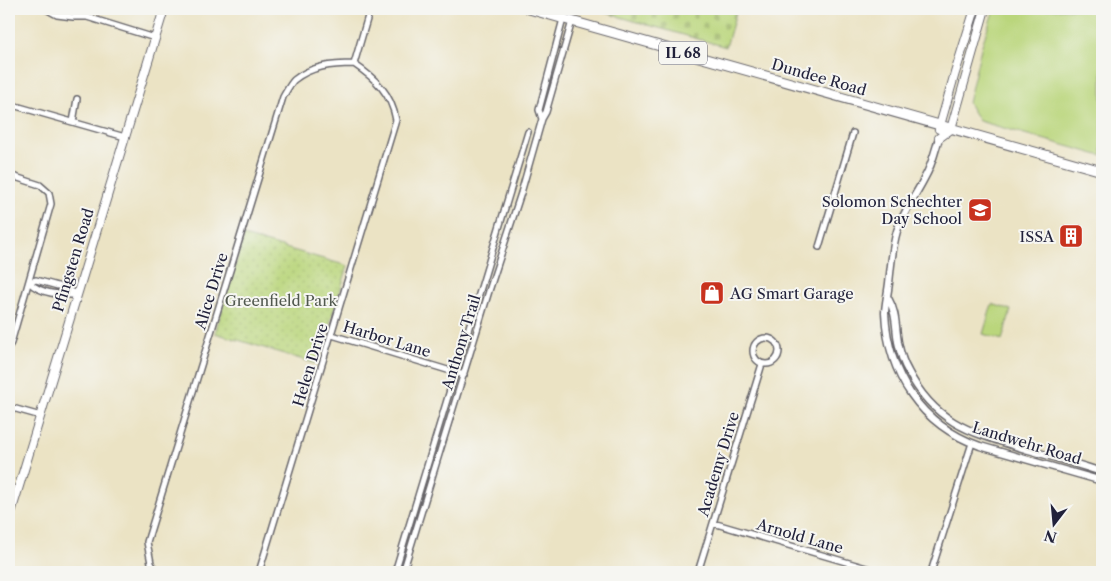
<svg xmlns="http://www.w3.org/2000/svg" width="1111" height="581" font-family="'Libre Caslon Text',serif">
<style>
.grass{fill:#bad67c;stroke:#6e7c5c}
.cemetery{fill:url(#cemetery-stones);stroke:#6e7c5c}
.park{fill:url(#park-dots);stroke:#6e7c5c}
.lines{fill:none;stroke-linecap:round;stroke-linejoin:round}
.minor-casing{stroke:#68666b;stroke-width:8}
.tertiary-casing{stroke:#68666b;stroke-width:9}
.secondary-casing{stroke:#68666b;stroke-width:10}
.primary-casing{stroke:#68666b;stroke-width:11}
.minor{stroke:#fff;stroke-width:5}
.tertiary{stroke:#fff;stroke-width:6}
.secondary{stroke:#fff;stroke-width:8}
.primary{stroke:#fff;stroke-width:9}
.labels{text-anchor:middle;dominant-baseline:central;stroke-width:4;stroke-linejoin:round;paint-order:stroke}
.shield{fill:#f6f6f2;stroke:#626272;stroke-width:1}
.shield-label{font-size:14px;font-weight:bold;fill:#22223b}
.street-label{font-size:15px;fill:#22223b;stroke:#f6f6f2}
.poi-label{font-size:15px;fill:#22223b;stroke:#f6f6f2;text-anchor:end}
.park-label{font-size:15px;fill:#50584e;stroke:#f6f6f2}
</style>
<defs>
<pattern id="cemetery-stones" width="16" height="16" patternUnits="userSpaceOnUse" patternTransform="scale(1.25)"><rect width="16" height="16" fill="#bad67c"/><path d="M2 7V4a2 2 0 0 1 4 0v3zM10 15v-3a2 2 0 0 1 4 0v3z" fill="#a0b76c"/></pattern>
<pattern id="park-dots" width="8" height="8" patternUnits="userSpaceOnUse" patternTransform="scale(1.25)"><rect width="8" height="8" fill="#bad67c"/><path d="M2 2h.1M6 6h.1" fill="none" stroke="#a0b76c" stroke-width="1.8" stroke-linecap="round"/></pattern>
</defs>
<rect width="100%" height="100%" fill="#f6f6f2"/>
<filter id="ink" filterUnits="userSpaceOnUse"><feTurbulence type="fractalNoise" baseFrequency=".02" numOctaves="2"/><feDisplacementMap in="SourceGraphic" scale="10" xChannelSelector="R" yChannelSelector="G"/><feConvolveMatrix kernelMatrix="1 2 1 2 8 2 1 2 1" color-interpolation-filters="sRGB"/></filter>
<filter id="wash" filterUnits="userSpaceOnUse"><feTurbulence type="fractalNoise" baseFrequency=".0096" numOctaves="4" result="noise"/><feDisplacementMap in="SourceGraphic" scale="20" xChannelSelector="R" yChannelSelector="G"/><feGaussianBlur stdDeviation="1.12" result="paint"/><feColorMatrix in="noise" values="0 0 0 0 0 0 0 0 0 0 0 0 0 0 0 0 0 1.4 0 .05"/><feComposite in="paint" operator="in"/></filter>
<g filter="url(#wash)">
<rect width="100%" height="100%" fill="#ebe3c4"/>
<path class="grass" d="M994,9H1102V156L979,121L968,103L981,48Z
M992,304L1011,310L1002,340L983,334Z"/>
<path class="cemetery" d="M592,9H737L726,47Z"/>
<path class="park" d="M244,236L348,266L317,364L215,333Z"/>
</g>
<g filter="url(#ink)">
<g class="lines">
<defs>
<path id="minor" d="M46,9L57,15L73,17H87L155,38
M563,19L539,110L542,119L546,112L572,21
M354,64L370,9
M9,104L125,137
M73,122L77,99
M9,175L40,185L49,193L51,204L11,343L9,346
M819,247L853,133
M36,280L65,288L77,295C61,295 40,294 29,282Z
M332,335L464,375
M753 351a13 13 0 1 1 26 0a13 13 0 1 1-26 0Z
M9,407L41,416
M713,523L880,572
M156,572L151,563L147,542L283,97C286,92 290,84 294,80C311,66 332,64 354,64
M259,572L396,120C391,93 376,79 354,64
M395,572L528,132
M403,572L489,291L521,193L542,119
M698,572L762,364
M931,572L972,443"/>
<path id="tertiary" d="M939,138C935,151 932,165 925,177C916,195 903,212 897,231C892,248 891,266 889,283C888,292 885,306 885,313C888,375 921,425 980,446L1102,481
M888,298C897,314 895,325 898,342C900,352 903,363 908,371C935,424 973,433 1025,449C1051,456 1076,464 1102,472"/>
<path id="secondary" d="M939,129L955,73L975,9
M939,138L951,129L985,9
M9,519L164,9"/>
<path id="primary" d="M529,9L1102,171"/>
</defs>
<use href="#minor" class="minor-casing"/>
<use href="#tertiary" class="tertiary-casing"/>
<use href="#secondary" class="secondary-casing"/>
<use href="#primary" class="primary-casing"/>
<use href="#minor" class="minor"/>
<use href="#tertiary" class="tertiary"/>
<use href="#secondary" class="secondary"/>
<use href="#primary" class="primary"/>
</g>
</g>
<defs>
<symbol id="school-square" viewBox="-11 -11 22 22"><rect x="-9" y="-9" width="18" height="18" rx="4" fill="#c8321e" stroke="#f6f6f2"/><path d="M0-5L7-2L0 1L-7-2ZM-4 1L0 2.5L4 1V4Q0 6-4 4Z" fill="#fff"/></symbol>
<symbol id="building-square" viewBox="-11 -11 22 22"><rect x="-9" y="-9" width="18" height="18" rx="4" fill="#c8321e" stroke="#f6f6f2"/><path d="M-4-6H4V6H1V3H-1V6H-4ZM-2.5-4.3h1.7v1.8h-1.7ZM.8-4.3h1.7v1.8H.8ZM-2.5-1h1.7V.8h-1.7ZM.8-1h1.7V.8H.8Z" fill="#fff"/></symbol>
<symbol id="shop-square" viewBox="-11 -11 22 22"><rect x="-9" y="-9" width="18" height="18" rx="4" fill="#c8321e" stroke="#f6f6f2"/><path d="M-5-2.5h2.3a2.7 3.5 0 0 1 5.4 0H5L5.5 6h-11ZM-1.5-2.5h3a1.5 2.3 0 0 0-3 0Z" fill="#fff"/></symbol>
</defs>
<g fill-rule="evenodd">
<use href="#school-square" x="966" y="196" width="28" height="28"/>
<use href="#building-square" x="1057" y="222" width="28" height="28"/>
<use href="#shop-square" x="698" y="279" width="28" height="28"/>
</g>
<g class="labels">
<rect class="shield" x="659" y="41.5" width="48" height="23" rx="4"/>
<g class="shield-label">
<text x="683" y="53">IL 68</text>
</g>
<g class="street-label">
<text transform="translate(819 77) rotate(16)">Dundee Road</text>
<text transform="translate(73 260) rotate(-73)">Pfingsten Road</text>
<text transform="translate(211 291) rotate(-73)">Alice Drive</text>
<text transform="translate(387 339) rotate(17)">Harbor Lane</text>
<text transform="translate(461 342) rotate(-73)">Anthony Trail</text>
<text transform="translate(310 365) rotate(-73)">Helen Drive</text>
<text transform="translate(1027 443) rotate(17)">Landwehr Road</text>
<text transform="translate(718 464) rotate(-73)">Academy Drive</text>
<text transform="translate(800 536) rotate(16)">Arnold Lane</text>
</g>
<g class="poi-label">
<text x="962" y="201">Solomon Schechter<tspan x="962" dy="17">Day School</tspan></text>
<text x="1054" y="236">ISSA</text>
<text x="730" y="293" text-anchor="start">AG Smart Garage</text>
</g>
<g class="park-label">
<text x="281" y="300">Greenfield Park</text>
</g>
</g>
<rect width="1111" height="581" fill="none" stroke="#f6f6f2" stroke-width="30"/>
<g transform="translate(1054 524) rotate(196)" stroke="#f6f6f2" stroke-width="4" paint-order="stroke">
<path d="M0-4L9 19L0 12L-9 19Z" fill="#22223b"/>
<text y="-8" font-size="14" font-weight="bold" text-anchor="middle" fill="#22223b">N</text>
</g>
</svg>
